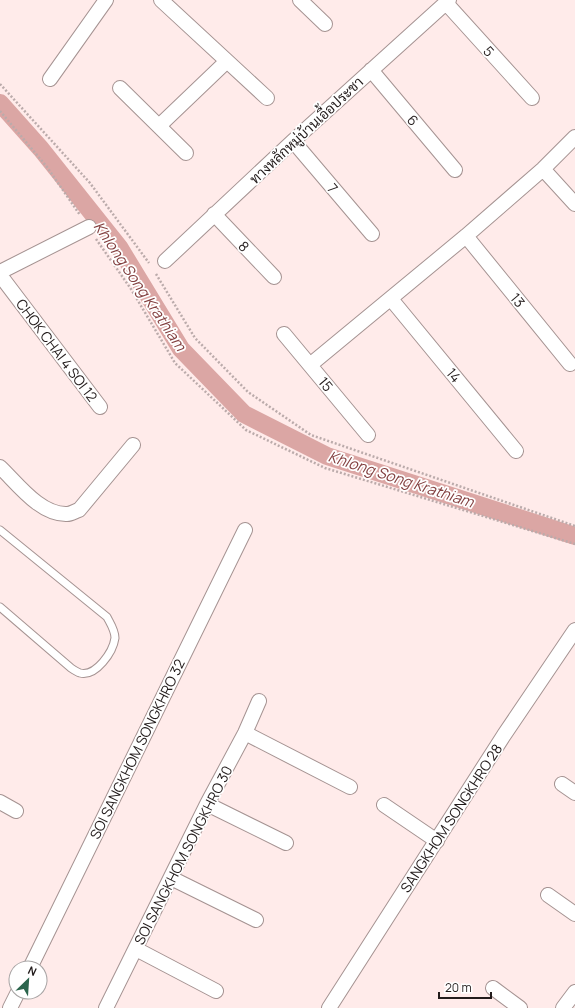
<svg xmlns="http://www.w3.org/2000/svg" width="575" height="1008" font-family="Manrope,Sarabun,sans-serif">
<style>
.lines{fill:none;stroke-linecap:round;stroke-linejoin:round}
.canal{stroke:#dba6a4;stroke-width:18}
.service-casing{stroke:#a59392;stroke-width:9}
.minor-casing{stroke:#a59392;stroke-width:16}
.path{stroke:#bbabab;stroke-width:2.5;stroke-dasharray:2 2;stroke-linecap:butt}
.service{stroke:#fff;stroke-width:7}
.minor{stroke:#fff;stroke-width:14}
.labels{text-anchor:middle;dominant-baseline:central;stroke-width:3.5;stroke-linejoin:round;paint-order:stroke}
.street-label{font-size:14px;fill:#221b1b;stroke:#fff}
.water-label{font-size:15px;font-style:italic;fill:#823f3f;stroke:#fff}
</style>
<rect width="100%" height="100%" fill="#ffebea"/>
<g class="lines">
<path class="canal" d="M0,103L41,149L119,247L181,349L244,414L327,456L575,536"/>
<defs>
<path id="service" d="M0,530L107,617C110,623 115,630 115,638C113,652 96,677 80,673C77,672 74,670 71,668L0,607"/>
<path id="minor" d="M161,0L267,98
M300,0L325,24
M446,3L532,98
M371,70L455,170
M50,79L106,0
M120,88L186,153
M159,126L227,61
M293,141L372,234
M543,169L575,204
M214,214L274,277
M466,236L570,364
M165,261L293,141L449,0
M0,272L89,227
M0,275L100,407
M391,299L516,451
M284,334L368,435
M310,365L466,236L543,169L575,137
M0,467C17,483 40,515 67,514C71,514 75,511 79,510L133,445
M245,733L350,787
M562,784L575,793
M0,802L16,811
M207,804L286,843
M384,805L437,841
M171,878L256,920
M548,895L575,914
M136,949L216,991
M30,968L245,530
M493,988L520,1008
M10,1008L18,992
M106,1008L207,804L245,733L259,701
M329,1008L504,735L575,630
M563,1008L575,992"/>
</defs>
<use href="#service" class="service-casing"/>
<use href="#minor" class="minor-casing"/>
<path class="path" d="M0,84L90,183L149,263
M0,111L47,167L80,215
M96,239L131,289L175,363L246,430L325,468L575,544
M156,274L195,338L248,392L311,435L575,526"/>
<use href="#service" class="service"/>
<use href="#minor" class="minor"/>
</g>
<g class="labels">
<g class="street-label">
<text transform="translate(489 51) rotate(48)">5</text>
<text transform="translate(413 120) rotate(50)">6</text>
<text transform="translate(306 130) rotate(-43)">ทางหลักหมู่บ้านเอื้อประชา</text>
<text transform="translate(333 188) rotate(49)">7</text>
<text transform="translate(244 246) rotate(46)">8</text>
<text transform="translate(518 300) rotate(51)">13</text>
<text transform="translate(57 350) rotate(53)">CHOK CHAI 4 SOI 12</text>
<text transform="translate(454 375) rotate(51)">14</text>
<text transform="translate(326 384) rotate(50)">15</text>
<text transform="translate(137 749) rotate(-64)">SOI SANGKHOM SONGKHRO 32</text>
<text transform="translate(451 818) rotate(-57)">SANGKHOM SONGKHRO 28</text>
<text transform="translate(183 855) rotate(-63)">SOI SANGKHOM SONGKHRO 30</text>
</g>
<g class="water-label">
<text transform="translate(140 286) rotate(56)">Khlong Song Krathiam</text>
<text transform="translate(401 479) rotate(18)">Khlong Song Krathiam</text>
</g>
</g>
<g transform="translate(28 980) rotate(25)"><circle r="19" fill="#ffffff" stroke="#a7a4a4"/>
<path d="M0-3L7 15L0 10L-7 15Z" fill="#2b654d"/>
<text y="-6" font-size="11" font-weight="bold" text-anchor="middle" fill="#221b1b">N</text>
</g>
<path d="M439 992v6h52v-6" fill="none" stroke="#221b1b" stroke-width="2"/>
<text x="445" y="992" font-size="12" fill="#221b1b" stroke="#ffffff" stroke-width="3" paint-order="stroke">20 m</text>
</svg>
